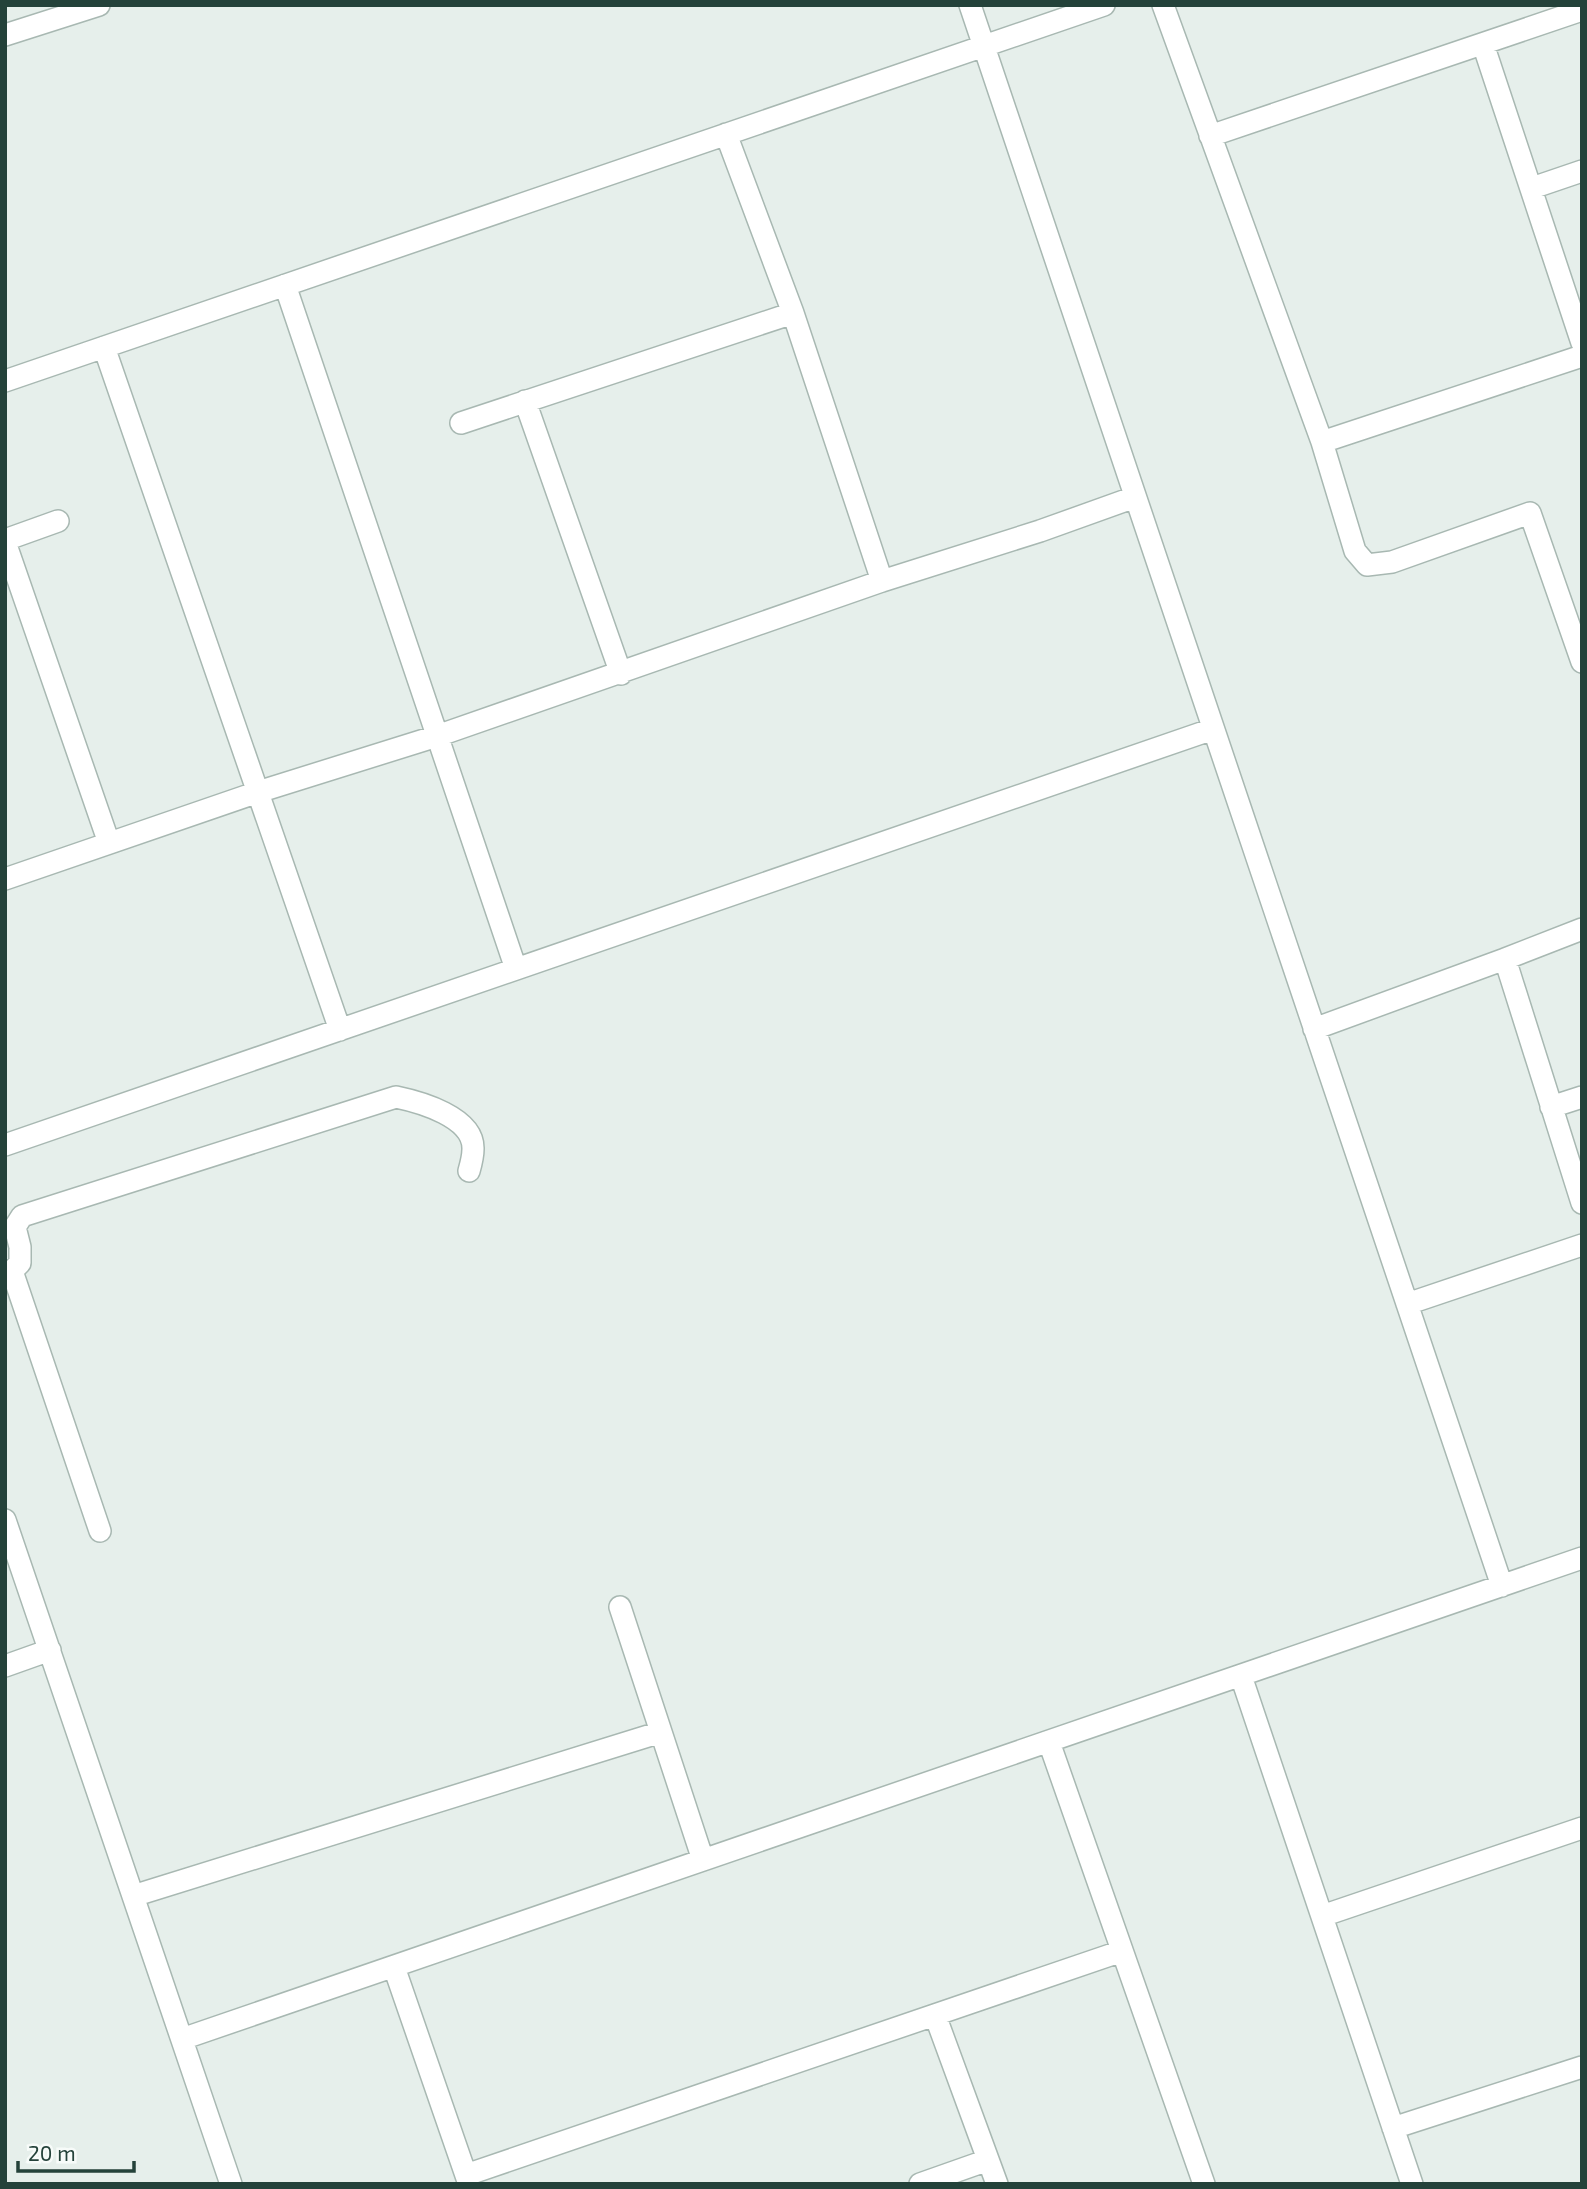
<svg xmlns="http://www.w3.org/2000/svg" width="1587" height="2189" font-family="'Exo 2',sans-serif">
<style>
.lines{fill:none;stroke-linecap:round;stroke-linejoin:round}
.minor-casing{stroke:#a8b8b2;stroke-width:24}
.minor{stroke:#fff;stroke-width:21}
</style>
<rect width="100%" height="100%" fill="#e6efeb"/>
<g class="lines">
<defs>
<path id="minor" d="M970,5L1502,1586
M1163,5L1322,442L1582,356
M5,35L99,5
M1483,44L1582,343
M726,134L793,313L882,581
M1210,136L1582,10
M1532,188L1582,171
M285,285L516,969
M104,347L340,1030
M5,381L1104,5
M525,401L621,674
M461,423L793,313
M1322,442L1355,551L1367,565L1392,562L1530,513L1582,662
M5,540L58,521
M5,542L109,843
M5,879L258,792L437,736L882,581L1040,531L1135,497
M1505,959L1582,929
M1314,1029L1505,959L1582,1203
M1551,1107L1582,1097
M5,1145L1213,729
M12,1271L100,1531
M5,1273L12,1271L20,1263V1247L15,1227L22,1216L396,1097C420,1102 474,1117 473,1149C473,1156 471,1164 469,1171
M1407,1304L1582,1245
M5,1520L231,2184
M620,1607L703,1860
M5,1666L50,1650
M1241,1676L1412,2184
M1049,1742L1204,2184
M133,1896L661,1732
M1322,1916L1582,1828
M394,1967L469,2184
M935,2015L997,2184
M182,2039L1582,1558
M1393,2128L1582,2067
M466,2175L1122,1951
M920,2184L988,2160"/>
</defs>
<use href="#minor" class="minor-casing"/>
<use href="#minor" class="minor"/>
</g>
<rect width="1587" height="2189" fill="none" stroke="#24423a" stroke-width="14"/>
<path d="M18 2161v10h116v-10" fill="none" stroke="#24423a" stroke-width="3.5"/>
<text x="28" y="2161" font-size="21" fill="#24423a" stroke="#f7fbf9" stroke-width="5" paint-order="stroke">20 m</text>
</svg>
